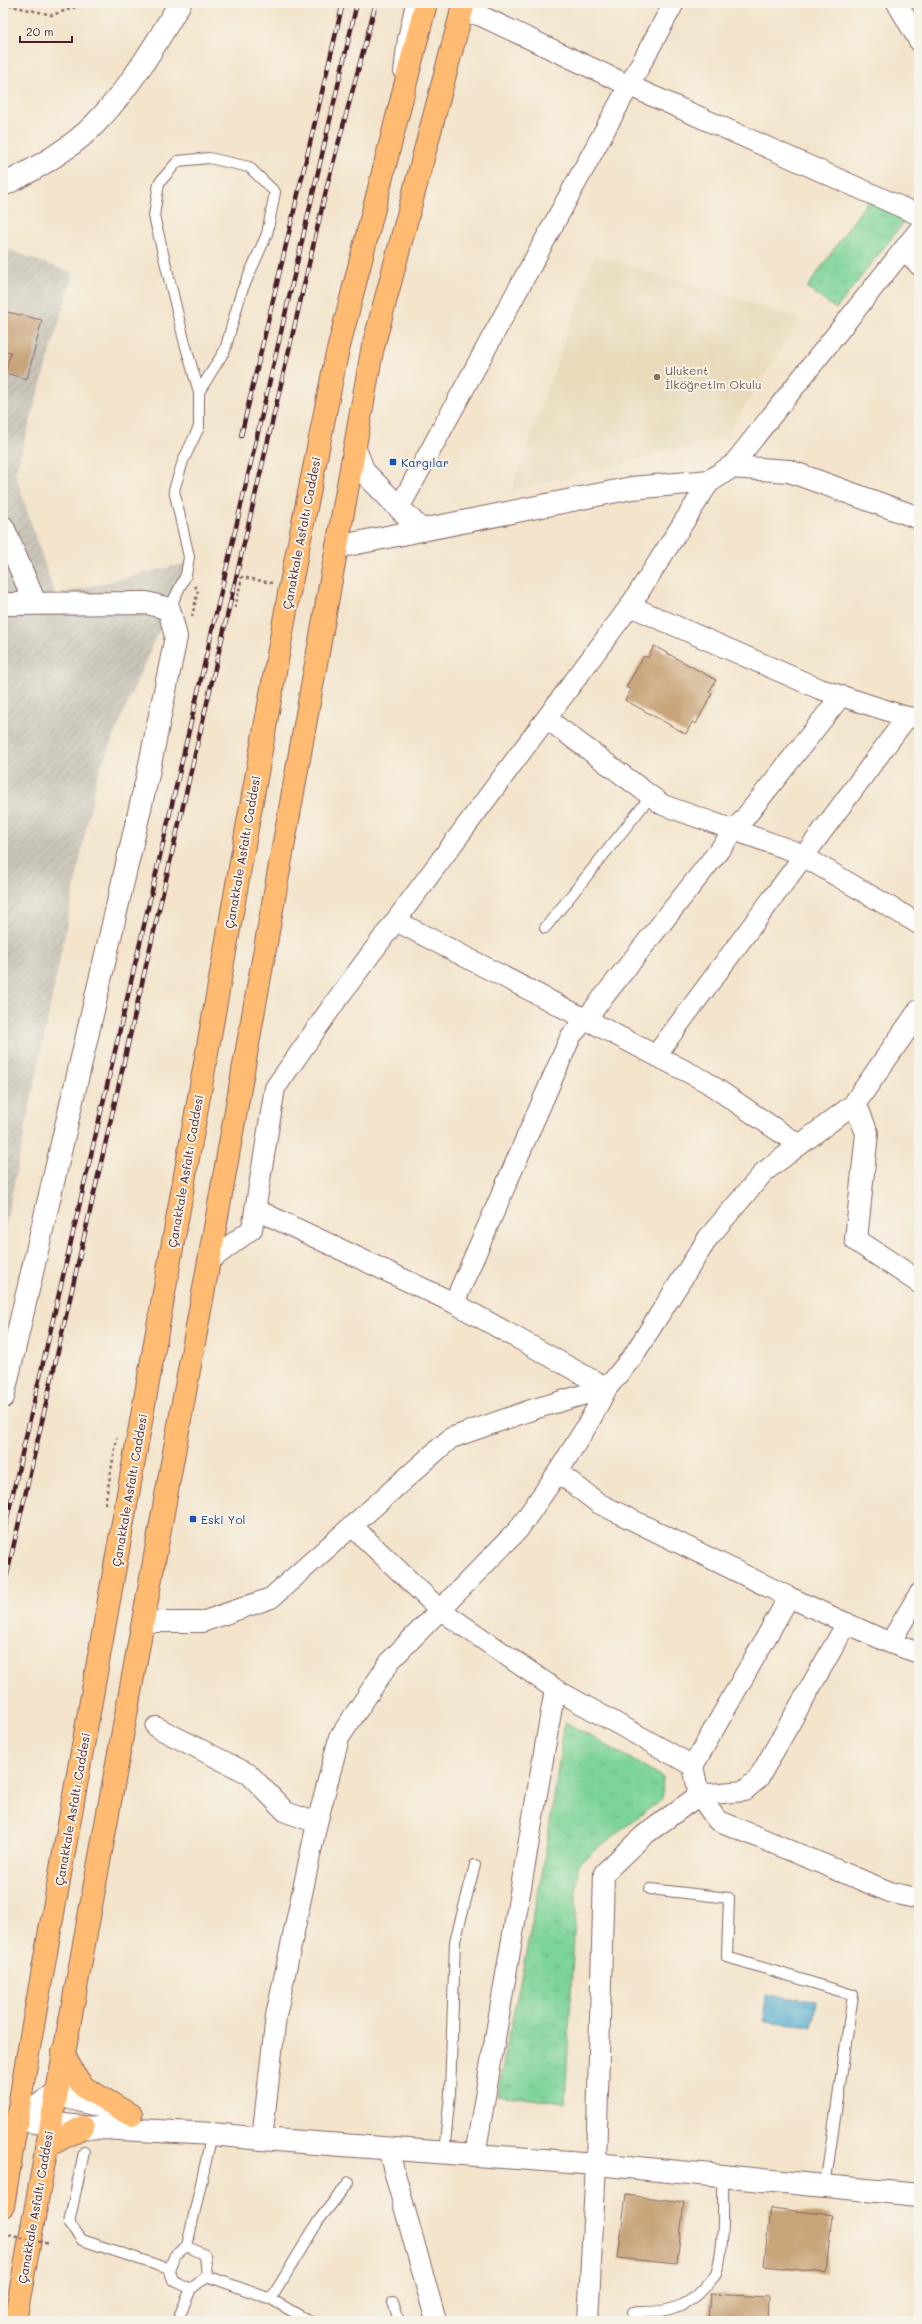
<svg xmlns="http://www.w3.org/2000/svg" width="922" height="2324" font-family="Mali,sans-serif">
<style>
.built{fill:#e8daba}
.industrial{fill:url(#industrial-furrows)}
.park{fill:url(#park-tufts);stroke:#647a62}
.water{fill:url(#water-waves);stroke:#4e667e}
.building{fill:#c8a479}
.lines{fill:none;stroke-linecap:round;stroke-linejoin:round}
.service-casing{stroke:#856463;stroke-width:12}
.minor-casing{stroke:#856463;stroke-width:22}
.tertiary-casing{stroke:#856463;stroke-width:24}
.trunk-casing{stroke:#856463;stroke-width:24}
.path{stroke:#856463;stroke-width:2.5;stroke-dasharray:3 3;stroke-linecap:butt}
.service{stroke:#fff;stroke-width:10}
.minor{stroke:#fff;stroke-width:20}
.tertiary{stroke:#fff;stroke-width:22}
.trunk{stroke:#ffbb71;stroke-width:22}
.rail-casing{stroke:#4a1f2b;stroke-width:4.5}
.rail{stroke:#f7f3e8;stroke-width:3;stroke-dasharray:9;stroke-linecap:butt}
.path-bridge{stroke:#856463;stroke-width:2.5;stroke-dasharray:3 3;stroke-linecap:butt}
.education-dot{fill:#8d6e63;stroke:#f7f3e8;stroke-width:1.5}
.transit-dot{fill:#1a4fb4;stroke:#f7f3e8;stroke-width:1.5}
.labels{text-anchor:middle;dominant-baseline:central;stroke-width:4;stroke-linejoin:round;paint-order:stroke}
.education-label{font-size:12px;fill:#785e54;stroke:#f7f3e8;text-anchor:start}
.transit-label{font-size:12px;fill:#164399;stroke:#f7f3e8;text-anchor:start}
.street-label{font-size:12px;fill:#4a1f2b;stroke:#f7f3e8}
</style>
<defs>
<pattern id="industrial-furrows" width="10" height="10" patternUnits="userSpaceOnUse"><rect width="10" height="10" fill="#c9c4b8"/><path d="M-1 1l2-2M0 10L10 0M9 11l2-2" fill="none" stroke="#aea89e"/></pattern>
<pattern id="park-tufts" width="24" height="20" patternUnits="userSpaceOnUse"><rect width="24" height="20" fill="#7dd498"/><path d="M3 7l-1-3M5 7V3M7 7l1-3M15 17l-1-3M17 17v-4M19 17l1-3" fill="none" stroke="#6eb683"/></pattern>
<pattern id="water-waves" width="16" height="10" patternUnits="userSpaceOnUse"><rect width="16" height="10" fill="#53aed1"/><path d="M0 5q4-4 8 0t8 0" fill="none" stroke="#478daa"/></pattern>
</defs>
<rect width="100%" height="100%" fill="#f7f3e8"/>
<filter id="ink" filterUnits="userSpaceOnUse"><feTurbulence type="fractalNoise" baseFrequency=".025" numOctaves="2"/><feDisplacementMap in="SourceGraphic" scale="8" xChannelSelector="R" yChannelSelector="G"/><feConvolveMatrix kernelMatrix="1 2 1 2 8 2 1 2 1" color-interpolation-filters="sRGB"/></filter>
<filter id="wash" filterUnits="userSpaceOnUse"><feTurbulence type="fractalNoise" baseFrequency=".012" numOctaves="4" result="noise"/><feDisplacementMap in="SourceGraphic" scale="16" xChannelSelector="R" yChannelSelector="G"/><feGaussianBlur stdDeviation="0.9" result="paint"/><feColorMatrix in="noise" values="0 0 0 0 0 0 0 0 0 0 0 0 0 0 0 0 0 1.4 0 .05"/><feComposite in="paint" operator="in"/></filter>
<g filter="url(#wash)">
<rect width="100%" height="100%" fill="#f3e4cb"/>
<path class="built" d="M595,255L800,318L726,437L511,491Z"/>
<path class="industrial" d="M3,248L73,273L15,474L55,595L187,563L97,776L3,1238Z"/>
<path class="park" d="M868,200L907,218L836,309L807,288Z
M565,1722L663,1777L662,1799L578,1863L565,2103L497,2095L543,1869Z"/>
<path class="water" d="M766,1995L816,2001L813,2026L763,2021Z"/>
<g id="blocks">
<path class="building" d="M3,311L42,320L27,379L5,373L11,352L3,350Z
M654,646L716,680L709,692L712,694L696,724L692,722L686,734L625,700L631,690L626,687L644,656L648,658Z
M626,2195L684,2202L677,2264L618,2258Z
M770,2208L832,2215L826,2273L764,2266Z
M710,2294L768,2297L767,2321H708Z"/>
</g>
</g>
<g filter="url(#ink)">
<use href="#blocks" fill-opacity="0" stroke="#856463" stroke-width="1"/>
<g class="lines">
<defs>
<path id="service" d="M399,72L403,38L411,3
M169,609L186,575L189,557L174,490L183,461L199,427V392L184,340L154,216L159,183L178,161L209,158L249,167L275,192L267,234L241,293L225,350L199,392
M545,928L651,796
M650,1889L729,1898L727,1957L853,1995L825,2186
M84,2152L69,2223L82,2240L169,2269
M444,2153L450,2094L455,1941L475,1865
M187,2246L212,2134
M207,2276L271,2299L309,2321
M271,2299L319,2220L349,2182
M393,2302L399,2321
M633,2312C663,2313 686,2310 706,2286C709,2282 714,2278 716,2274C725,2251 723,2202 723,2177
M177,2321L191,2289L207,2276L205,2255L187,2246L175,2255L169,2269L173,2280L191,2289"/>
<path id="minor" d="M897,3L919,41
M460,12L479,15L630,86L919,215
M904,250L919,265
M731,467L919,230
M399,508L674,3
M630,606L820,689L907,717L919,718
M547,719L663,805L796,852L919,924
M396,921L705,1081L799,1145
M656,1055L907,717
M255,1209L454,1303L607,1388L588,1424L558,1472L518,1530L391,1660L339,1738L317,1823L276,2016L262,2139
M209,1261L252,1229L275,1088L338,998L630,606L710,481
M454,1303L571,1036L586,1019L841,696
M558,1472L598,1503L789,1597L890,1643L919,1653
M352,1526L439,1609L555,1689L693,1766L699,1795L717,1820L890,1892L919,1899
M142,1622H202L271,1598L451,1438L534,1409L607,1388L633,1356L708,1238L764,1172L855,1103
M890,1643L919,1594
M156,1727L249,1774L286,1812L317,1823
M693,1766L789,1597
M388,2149L436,2321
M475,2155L555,1689
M588,2321L596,2164L604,1873L643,1836L699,1795L744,1791L758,1779L847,1623"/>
<path id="tertiary" d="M3,185C34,170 69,150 94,125C129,89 155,46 180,3
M355,449L364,472L420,529
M3,527L35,603
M337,547L632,488L710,481L731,467L789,471L919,518
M3,604L147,603L169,609L176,637L148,774L3,1397
M919,1011L855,1103L867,1133L856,1240L919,1282
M17,2120L83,2127L212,2134L262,2139L596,2164L919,2195
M17,2120L55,2094L116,2110"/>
<path id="trunk" d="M63,2051L74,2075L85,2088L131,2115
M46,2147L83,2127
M3,2206L25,2070L290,588L336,358L426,3
M15,2321L209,1261L372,351L464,3"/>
</defs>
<use href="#service" class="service-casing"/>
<use href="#minor" class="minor-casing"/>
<use href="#tertiary" class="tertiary-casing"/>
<use href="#trunk" class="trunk-casing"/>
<path class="path" d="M3,4L52,15L88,3
M235,608L242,577L272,583
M192,617L198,590L195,586
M105,1504L117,1438"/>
<use href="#service" class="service"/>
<use href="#minor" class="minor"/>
<use href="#tertiary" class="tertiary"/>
<use href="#trunk" class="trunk"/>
<defs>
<path id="rail" d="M241,436L343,3
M3,1536L357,3
M3,1592L150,948L328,182L376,3"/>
</defs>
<use href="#rail" class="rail-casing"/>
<use href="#rail" class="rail"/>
<path class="path-bridge" d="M3,2234L50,2244"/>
</g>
</g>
<circle class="education-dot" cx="657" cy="377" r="4"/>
<g class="transit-dot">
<rect x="389" y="458" width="8" height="8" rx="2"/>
<rect x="189" y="1515" width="8" height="8" rx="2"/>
</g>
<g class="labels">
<g class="education-label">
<text x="665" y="370">Ulukent<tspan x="665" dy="14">İlköğretim Okulu</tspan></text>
</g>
<g class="transit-label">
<text x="401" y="462">Kargılar</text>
<text x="201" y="1519">Eski Yol</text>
</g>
<g class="street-label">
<text transform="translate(301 533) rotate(-79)">Çanakkale Asfaltı Caddesi</text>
<text transform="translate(242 852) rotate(-80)">Çanakkale Asfaltı Caddesi</text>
<text transform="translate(185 1171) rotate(-80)">Çanakkale Asfaltı Caddesi</text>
<text transform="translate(129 1490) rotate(-80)">Çanakkale Asfaltı Caddesi</text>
<text transform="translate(72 1809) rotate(-80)">Çanakkale Asfaltı Caddesi</text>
<text transform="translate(35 2207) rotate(-80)">Çanakkale Asfaltı Caddesi</text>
</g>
</g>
<rect width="922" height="2324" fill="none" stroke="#f7f3e8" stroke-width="16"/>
<path d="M20 36v6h52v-6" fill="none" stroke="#4a1f2b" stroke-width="2"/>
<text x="26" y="36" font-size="12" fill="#4a1f2b" stroke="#f7f3e8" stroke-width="3" paint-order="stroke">20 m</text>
</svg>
